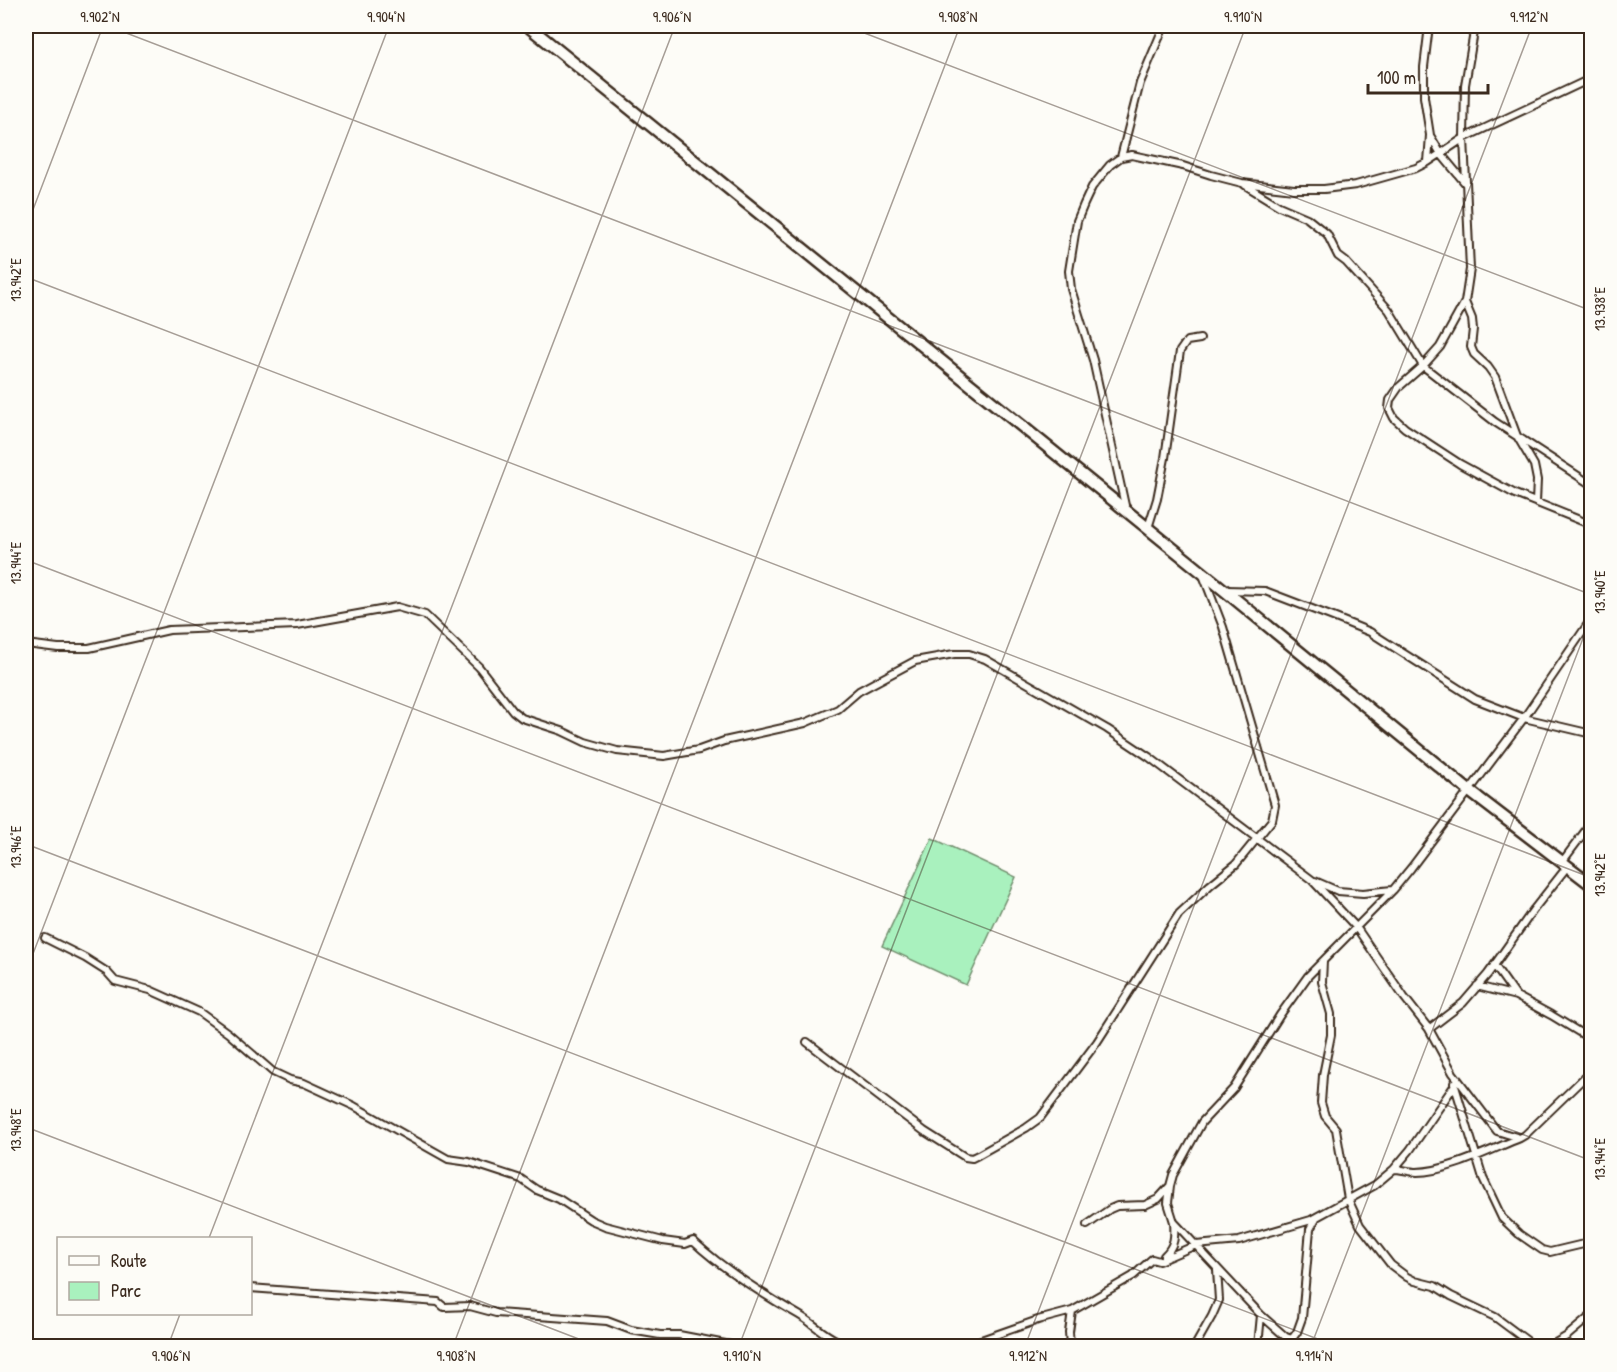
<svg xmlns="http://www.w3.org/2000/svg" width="1617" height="1372" font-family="'Patrick Hand',sans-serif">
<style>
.green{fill:#a9f1be;stroke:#728e6e;stroke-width:1.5}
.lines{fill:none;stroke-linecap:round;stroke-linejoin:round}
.minor-casing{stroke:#3b2a1e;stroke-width:10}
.primary-casing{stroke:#3b2a1e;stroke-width:15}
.minor{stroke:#fdfcf7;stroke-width:6}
.primary{stroke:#fdfcf7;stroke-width:10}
.ticks{fill:none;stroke:#3b2a1e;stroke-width:1.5;stroke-opacity:0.45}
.neatline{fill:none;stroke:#3b2a1e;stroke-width:2}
.ticks-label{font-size:15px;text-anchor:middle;fill:#3b2a1e}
</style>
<rect width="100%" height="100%" fill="#fdfcf7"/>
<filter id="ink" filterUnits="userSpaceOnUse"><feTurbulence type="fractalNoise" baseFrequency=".0167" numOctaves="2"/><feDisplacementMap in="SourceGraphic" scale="12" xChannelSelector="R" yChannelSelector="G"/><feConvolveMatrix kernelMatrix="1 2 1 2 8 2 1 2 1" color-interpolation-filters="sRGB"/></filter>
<g filter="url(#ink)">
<path class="green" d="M932,838L1016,877L966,985L882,946Z"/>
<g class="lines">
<defs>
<path id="minor" d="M1475,26L1465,85L1464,138L1470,269L1465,302L1440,347L1423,366L1399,387L1390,400L1389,408L1394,418L1405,428L1460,464L1515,494L1592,525
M1431,137L1441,154L1466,184
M1121,157L1140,83L1164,26
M1428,162L1430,135L1424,97V67L1429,26
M1245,185L1279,206L1307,218L1327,234L1338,256L1346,262L1389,310L1423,366L1495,422L1592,485
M1465,302L1472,319L1473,329L1471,347L1474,354L1488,367L1495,377L1517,436L1534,465L1537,480L1536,502
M1126,510L1093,360L1071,289L1069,271L1077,221L1084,204L1092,187L1110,165L1121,157L1132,155L1183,166L1211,175L1242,183L1294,189H1324L1356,185L1416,168L1428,162L1464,138L1592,78
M1148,528L1157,499L1165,458L1180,351L1187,341L1200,339
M1226,590L1265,591L1333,617L1370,632L1475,699L1524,718L1592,734
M26,644L58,648H89L169,630L297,625L397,607L425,615L479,667L513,711L522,718L562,731L585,742L617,751L664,756L699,750L724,741L805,723L838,709L859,691L915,661L954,654H969L985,659L1107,729L1149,757L1312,880L1356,927L1404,997L1429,1029L1453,1073L1497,1131L1520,1138L1525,1135L1592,1070
M1562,862L1592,822
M1315,881L1338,891L1363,893L1392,890
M45,938L85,958L107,972L115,981L150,990L199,1012L228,1033L273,1072L290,1080L304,1083L354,1106L448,1159L469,1162L521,1179L537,1190L559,1199L591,1220L605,1226L663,1241L685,1244L693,1241C723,1269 764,1295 799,1315C813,1323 824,1335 838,1341C848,1345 859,1346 870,1346
M1323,961L1322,982L1331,1014V1035L1323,1075L1321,1103L1325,1116L1336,1129L1348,1199L1360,1225L1391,1265L1407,1277L1415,1281L1435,1286L1451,1296L1495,1317L1534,1346
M1494,965L1516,996
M1477,986L1516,996L1551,1015L1592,1040
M1429,1029L1463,1003L1488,974L1534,909L1567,867
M807,1042L924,1131L965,1157L972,1158L978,1155L1026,1128L1040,1118L1097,1042L1179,914L1210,885L1236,864L1272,820L1275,805L1223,627L1203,575
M1454,1083L1483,1178L1502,1218L1519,1234L1542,1250L1550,1252L1592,1242
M1394,1169C1401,1169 1409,1172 1417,1172C1447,1172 1492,1149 1520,1138
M1087,1225L1110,1209L1117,1206L1145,1205L1158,1199L1169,1187
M1164,1256C1175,1246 1175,1236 1174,1222
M250,1288L438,1302L444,1307L470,1306L496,1313L607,1321L631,1330L660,1335H679L736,1346
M1286,1337L1292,1339L1297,1332L1302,1318L1310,1229L1316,1218
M964,1346L1038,1320L1072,1311L1133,1276L1152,1259L1159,1261L1196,1245L1239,1241L1311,1220L1375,1185L1394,1169L1410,1150L1454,1086
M1070,1346L1069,1332L1072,1311
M1195,1346L1212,1316L1219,1300L1217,1270
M1258,1346L1261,1315
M1296,1346L1261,1315L1174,1222L1168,1203L1170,1186L1173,1175L1202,1122L1234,1088L1280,1015L1308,976L1393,890L1411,868L1524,718L1592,618
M1550,1346L1567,1336L1592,1315"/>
<path id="primary" d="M528,26L1224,590L1468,790L1592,885"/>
</defs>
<use href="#minor" class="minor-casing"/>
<use href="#primary" class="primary-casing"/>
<use href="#minor" class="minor"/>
<use href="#primary" class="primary"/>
</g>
</g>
<path class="ticks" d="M108,26L1592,595M846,26L1592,311M1585,26L1592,28M26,228L103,26M26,277L1592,878M26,560L1592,1161M26,844L1336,1346M26,972L389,26M26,1127L597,1346M209,1238L675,26M168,1346L180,1314M453,1346L960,26M739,1346L1246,26M1025,1346L1532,26M1311,1346L1592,615"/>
<rect width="1617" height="1372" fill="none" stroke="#fdfcf7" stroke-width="66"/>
<rect x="57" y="1237" width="195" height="78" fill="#fdfcf7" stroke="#afa8a0" stroke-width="1.5"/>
<rect x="69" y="1256" width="30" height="9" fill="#fdfcf7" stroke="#afa8a0" stroke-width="1.5"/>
<text x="111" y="1267" font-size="18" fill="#3b2a1e">Route</text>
<rect x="69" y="1282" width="30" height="18" fill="#a9f1be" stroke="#afa8a0" stroke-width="1.5"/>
<text x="111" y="1297" font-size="18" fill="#3b2a1e">Parc</text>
<path d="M1368 84v9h120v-9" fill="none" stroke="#3b2a1e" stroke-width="3"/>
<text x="1377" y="84" font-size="18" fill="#3b2a1e" stroke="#fdfcf7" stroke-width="4.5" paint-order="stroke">100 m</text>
<rect x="33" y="33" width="1551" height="1306" class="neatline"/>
<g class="ticks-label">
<text x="100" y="22">9.902°N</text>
<text x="386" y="22">9.904°N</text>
<text x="672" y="22">9.906°N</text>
<text x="958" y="22">9.908°N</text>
<text x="1243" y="22">9.910°N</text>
<text x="1529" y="22">9.912°N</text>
<text transform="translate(16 280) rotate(-90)" y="5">13.942°E</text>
<text transform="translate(1600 309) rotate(-90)" y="5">13.938°E</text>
<text transform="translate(16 563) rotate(-90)" y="5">13.944°E</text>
<text transform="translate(1600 592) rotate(-90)" y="5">13.940°E</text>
<text transform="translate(16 847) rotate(-90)" y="5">13.946°E</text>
<text transform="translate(1600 875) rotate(-90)" y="5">13.942°E</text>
<text transform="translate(16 1130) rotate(-90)" y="5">13.948°E</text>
<text transform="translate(1600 1159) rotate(-90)" y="5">13.944°E</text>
<text x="171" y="1361">9.906°N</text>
<text x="456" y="1361">9.908°N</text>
<text x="742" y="1361">9.910°N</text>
<text x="1028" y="1361">9.912°N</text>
<text x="1314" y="1361">9.914°N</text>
</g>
</svg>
